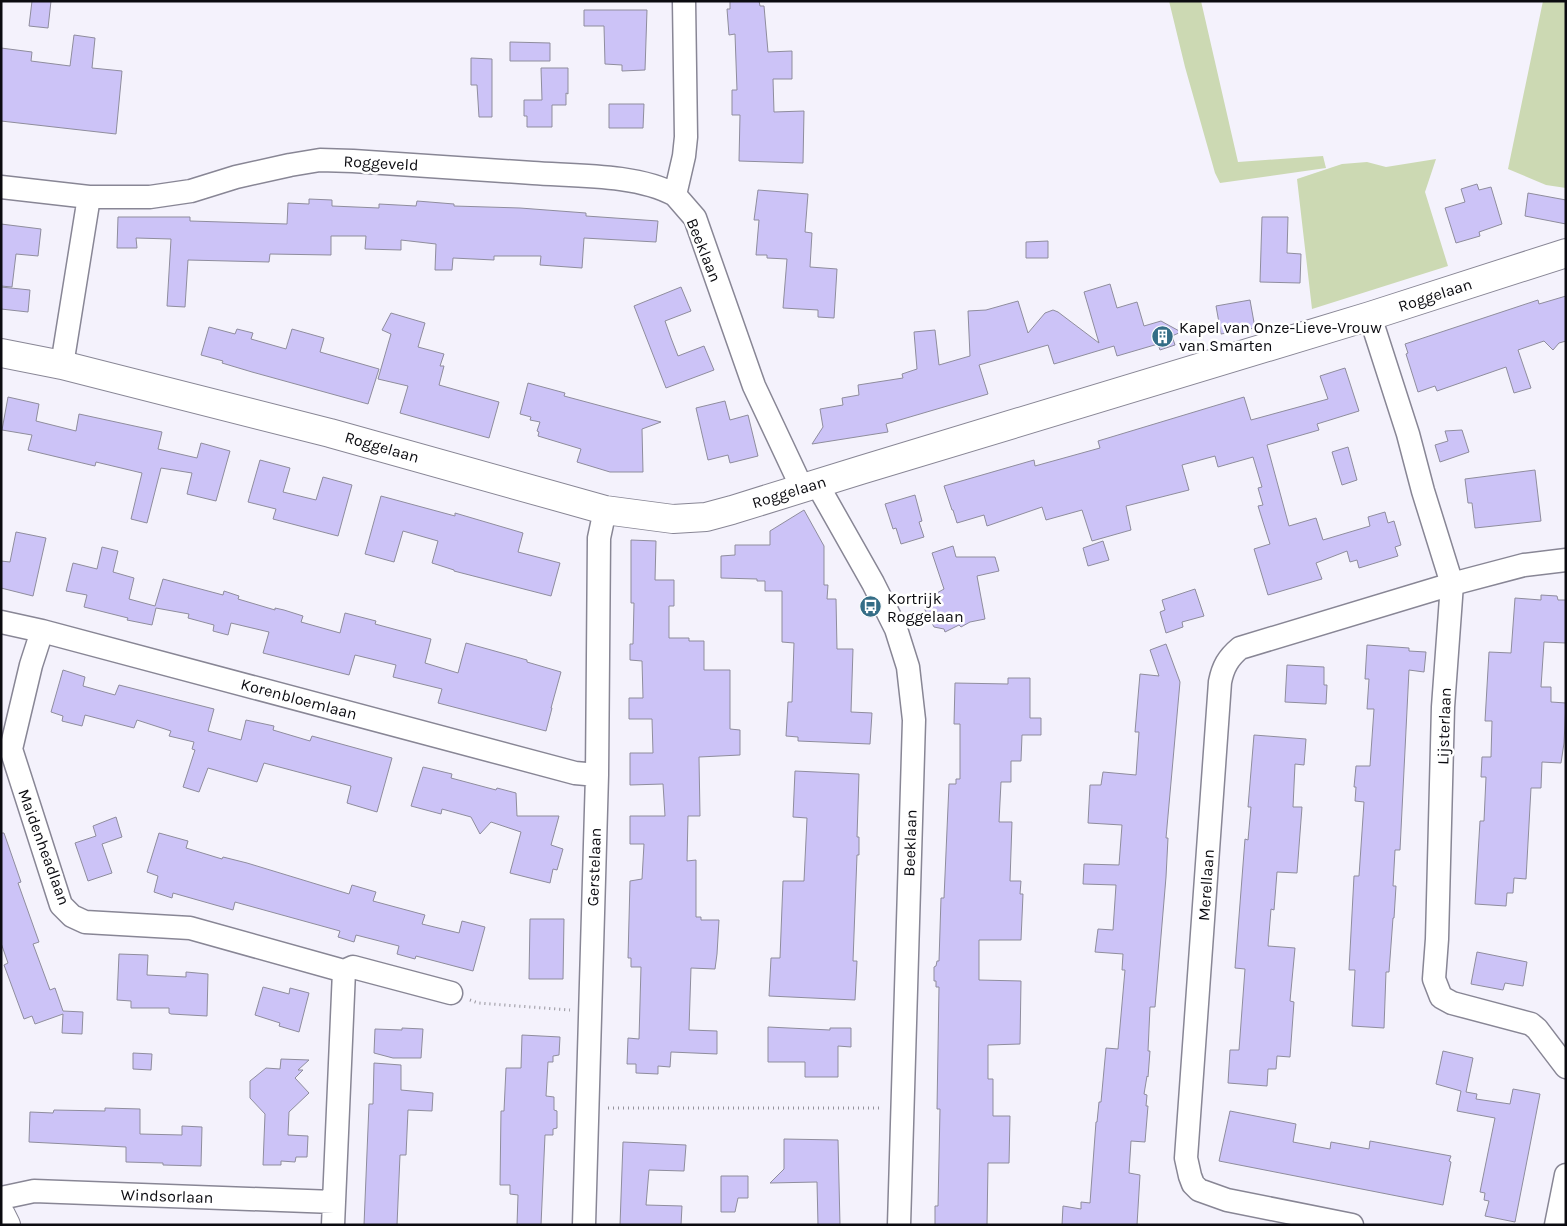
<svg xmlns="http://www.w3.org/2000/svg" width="1567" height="1226" font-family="Karla,sans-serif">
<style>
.green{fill:#ccd9b3}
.building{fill:#ccc3f7;stroke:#8f8d9d}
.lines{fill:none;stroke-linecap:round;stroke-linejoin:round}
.street-casing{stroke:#888695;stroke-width:25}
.secondary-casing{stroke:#888695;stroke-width:30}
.path{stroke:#95939b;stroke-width:3;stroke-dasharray:1 4;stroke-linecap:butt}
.street{stroke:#fff;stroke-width:22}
.secondary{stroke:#fff;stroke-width:28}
.labels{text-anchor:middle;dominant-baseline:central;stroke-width:5;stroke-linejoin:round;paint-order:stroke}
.street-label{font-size:16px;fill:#0b0b10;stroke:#fff}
.poi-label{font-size:16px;fill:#0b0b10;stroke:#fff;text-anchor:start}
</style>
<rect width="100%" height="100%" fill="#f4f2fc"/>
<path class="green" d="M1169,1H1201L1238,162L1323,156L1326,168L1220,183L1215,173L1185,67Z
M1543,1H1566V188L1546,185L1508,169Z
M1436,159L1425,192L1448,266L1312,309L1297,179L1342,164L1367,162L1386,167Z"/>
<path class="building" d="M32,1H51L48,28L29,26Z
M730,1H759L760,6H764L768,52L792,51V79H773L774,112L804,111L803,163L739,161L740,115H732V90H737L735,34L729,35L727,9H730Z
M584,10H647L645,70L622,71V65L605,64L604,26H584Z
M74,35L95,38L92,68L122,71L116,134L1,121V48L32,52L31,61L70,66Z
M510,42L550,43V61H510Z
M471,58L492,59V117H479L477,85H471Z
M541,68H568V94L566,93V105H552V127H527V116H524V100H542Z
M609,104H644L643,128H609Z
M1477,184L1479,190L1491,187L1502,224L1479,232L1480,236L1456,243L1445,208L1465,202L1461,189Z
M758,190L808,194L805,232L812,233L810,267L837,269L834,318L818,317V310L783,308L787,259L767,258V255H756L759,220H754Z
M1528,193L1566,200V224L1525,216Z
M309,199L332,200V206L379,208V204L416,206L417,201L454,204V206L520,208L586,213V216L658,221L656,242L584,238L582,268L540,265L541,256H494V260L453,258L452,270H435L436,244L401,240V250L365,249L366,236H331V255L270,254L269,262L188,260L185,307L167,306L171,239L136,238L137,248H117L118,217H190V221L287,224L288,203L309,204Z
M1262,217H1288L1287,253L1301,254L1300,283L1260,282Z
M1,224L41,229L38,256L16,254L12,287L1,286Z
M1048,241V258H1026V242Z
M1110,284L1117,308L1137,302L1144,326L1161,321L1181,332L1172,336L1175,345L1160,350L1158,344L1117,356L1114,346L1054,364L1048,345L979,365L988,394L886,424L888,432L812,444L823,427L820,409L843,405L842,398L859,395L858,385L903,378L902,374L917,369L914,332L935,330L939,365L970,356L968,311L986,310L1018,301L1028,333L1045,313L1053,310L1058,312L1099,343L1084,292Z
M1,287L30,290L28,312L1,309Z
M681,287L691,311L665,321L671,338L678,356L704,346L714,370L666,388L634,306Z
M1566,296V341L1559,343L1553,350L1544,341L1518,350L1531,388L1514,393L1506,367L1437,391L1435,386L1418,392L1406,354L1408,353L1405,344L1538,300L1539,304Z
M1250,300L1255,328L1221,334L1216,306Z
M391,313L425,323L418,347L444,354L440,366H444L439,385L499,402L489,438L400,413L408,386L378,379L391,334L382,330Z
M209,327L235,334L237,329L253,333L251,339L286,349L292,329L324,338L320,352L379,369L368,404L252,372L222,363L223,361L201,355Z
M1345,368L1359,411L1317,424L1319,430L1267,445L1289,526L1316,518L1323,540L1370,526L1368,517L1385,512L1388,523L1394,521L1401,545L1395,547L1398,556L1359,568L1357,560L1350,562L1347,551L1316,563L1322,579L1268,595L1254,549L1270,544L1258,506L1263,505L1258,488L1262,487L1253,457L1218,467L1215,456L1182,465L1189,490L1126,506L1131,530L1092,541L1082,510L1046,520L1042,507L987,526L984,515L957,523L953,510H952L944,486L1034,460L1035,466L1100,448L1098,441L1244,397L1251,420L1328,399L1320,376Z
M528,383L565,393L564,396L661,422L642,429L643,472H610L577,462L581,449L538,436L539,432L537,431L540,422L530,420L531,417L520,414Z
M8,397L39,404L36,421L76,431L79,414L162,432L158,449L197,458L201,443L230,451L216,501L187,494L192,473L161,468L147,523L131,519L142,473L96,462L95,466L28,450L32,435L2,430Z
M725,401L730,420L748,415L758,456L730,463L728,455L708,460L696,408Z
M1462,430L1469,452L1440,462L1435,445L1448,441L1445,431Z
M1348,447L1357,480L1342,485L1332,452Z
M260,460L290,468L283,492L316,500L323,477L352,485L338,536L273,519L276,509L248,502Z
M1535,470L1541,521L1475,528L1472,503H1468L1465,479Z
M915,495L922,521L919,522L924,537L901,544L896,528L893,529L885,504Z
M381,496L455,516V513L523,533L518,552L560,563L551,596L454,571V570L432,563L438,541L403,531L394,562L365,554Z
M804,510L824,546V585H828L827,599H836L837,649H853L851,712L872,713L870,744L798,741V737L786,736L788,702H792L794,643L782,642V591H765V581H757V579L721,578V556L735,555V545H770V531Z
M16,532L46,538L33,596L1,588V561L10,562Z
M631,540L656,541L655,580H674V606H669V638H689V641H704V670H730V729L740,730V755L699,757L700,816H688L687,861L696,860V917H701V920H719L717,954L715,969L691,968L689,1030L717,1031V1054L671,1052L670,1067L658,1066V1074L636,1073V1064H627L628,1038L639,1039L641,967H631V958H628L630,881L642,879L644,844H630V816H665L663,784L630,785V753H653L652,719H629V698H643L642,661L630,660V644H633L634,603H631Z
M1103,541L1109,560L1088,566L1083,548Z
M953,546L956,557H995L999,571L977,576L985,619L970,622L961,627L959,625L945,632L944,629L934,627L925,610L929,601L928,598L944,589L932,553Z
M102,547L118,551L113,572L134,578L129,599L155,606L163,579L223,595L224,591L239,596L238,599L275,610V608L284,610L303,616L301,622L340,633L345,613L376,621L375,624L431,639L425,663L458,673L466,643L527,660V662L561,672L551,708H552L546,731L438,703L442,689L393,677L396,665L355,655L349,675L263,653L269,632L231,623L228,635L213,631L214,625L188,618L189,614L156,608L152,625L127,620L128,618L84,607L87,595L66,591L73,563L97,569Z
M1195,589L1204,616L1182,622L1183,627L1166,633L1160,612L1165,610L1162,600Z
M1541,595L1557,596L1558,600H1566V643L1544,642L1541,687H1551V702L1566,703L1564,743L1561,763L1542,762L1541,788H1531L1526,879L1514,878L1513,893H1507L1506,906L1475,904L1480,821H1484L1486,777H1481L1482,757H1491L1492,721H1485L1489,652L1511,653L1515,598L1541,600Z
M1166,644L1180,682L1166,838H1168L1166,877L1155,1007H1150L1148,1051H1150L1148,1077L1147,1076L1144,1094L1147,1095L1146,1106H1148L1145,1142L1131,1141L1129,1173L1140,1175L1137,1225H1062L1063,1206L1081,1209V1202L1090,1203L1096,1122H1097L1099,1102H1101L1106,1048L1118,1049L1125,970H1122L1123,954L1095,952L1098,929L1113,930L1116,885L1083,884L1084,864L1119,865L1122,825L1088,823L1090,785H1101L1103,772L1136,775L1139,732H1135L1140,674L1159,676L1150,650Z
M1367,645L1409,648V651L1426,652L1424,672L1409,670L1400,850H1395L1393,886H1396L1394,918H1393L1389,972H1386L1384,1028L1352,1026L1355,970H1349L1354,876H1359L1364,802L1355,801L1356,787H1354L1356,766H1370L1374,709H1367L1369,679H1365Z
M1287,665L1324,667V685H1327L1326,704L1285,702Z
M63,670L85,677L83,686L115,695L119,685L214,709L208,731L241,740L246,720L274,726L273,730L310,741L312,736L392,758L377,812L347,803L351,786L264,763L257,782L208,768L199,792L183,787L195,750L192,749L194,742L169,736L171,731L137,720L134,728L85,715L82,726L62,721L63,716L51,712Z
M1008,678H1030V718H1041V735H1022L1021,761H1011V782H1001L999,822H1012L1010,881H1021L1020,894H1023L1021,940H979V980L1021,981L1020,1044L988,1045V1079H993V1116H1010L1009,1163H988L987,1225H935V1206H938L940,1109H937L939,987H936V981H934V967L936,966L937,961H939L941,898H944L949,784H956V779H960V724H954L955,683L1008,684Z
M1254,735L1306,739L1304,765L1295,764L1293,807H1302L1297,873L1277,872L1274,910L1271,909L1268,946L1295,948L1290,1001L1294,1002L1290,1057L1277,1056L1276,1069H1268L1267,1086L1228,1083L1230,1050H1239L1245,969L1235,968L1245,839L1248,840L1251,807H1248Z
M423,767L452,774L451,778L496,790L497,788L516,793L517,816H559L551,845L563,849L557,870L553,869L550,883L510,873L521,832L491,822L480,834L471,817L442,809L441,814L411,806Z
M795,771L859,774L857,837H859V855H857L853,961H857L855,1000L769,996L771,958H780L783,881H804L807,818L793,817Z
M116,817L122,837L102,844L112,873L88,881L75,843L96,836L93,826Z
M1,833H4L21,882L18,883L39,942L33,944L50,990L55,988L63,1011L83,1012L82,1034L62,1033L63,1014L35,1024L32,1016L24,1019L4,965L8,963L1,943Z
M159,833L188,841L186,848L222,859L223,857L247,863L349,894L352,885L376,892L373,901L425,915L422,924L459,933L462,921L485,927L473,971L416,956L415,959L397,954L399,946L356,935L354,942L338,937L340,931L235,902L233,910L173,893L172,898L154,892L158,876L147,872Z
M530,919H564L563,979H529Z
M1477,952L1527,962L1523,986L1505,983L1503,990L1471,984Z
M119,954L148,955L147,975L186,977V972L208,974L207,1016L171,1014L169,1013V1008H131V1001L117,1000Z
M263,987L289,994L290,988L309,993L299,1032L279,1026L280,1023L255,1015Z
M768,1027L830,1030V1028H851V1047L838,1046V1077H805V1062H768Z
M402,1028L423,1029L421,1058H393L374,1053L375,1029L402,1030Z
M522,1035L560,1037L559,1055L553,1056V1062H548L546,1096L554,1097V1110L557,1111V1128L553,1129V1135H545L541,1225H517L518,1195L510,1194V1185H500L501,1111H504L506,1068H521Z
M1443,1051L1473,1058L1466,1092L1477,1094L1476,1099L1510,1104L1513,1089L1540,1094L1515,1222L1485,1216L1489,1201L1484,1200L1485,1193L1480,1192L1495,1118L1457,1111L1461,1091L1436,1084Z
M133,1053L152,1054L151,1070L133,1069Z
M281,1059L309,1060L298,1070H303L295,1078L309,1093L289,1112L288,1135L308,1136L307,1157H296L295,1162L281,1161V1165H263L265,1114L250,1098V1081L266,1068L280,1069Z
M374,1063L401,1065V1090L433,1093L432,1111L408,1110L406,1155H400L397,1225H364L369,1104H373Z
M105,1108L140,1109V1134L182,1135V1126L202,1127L201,1166L163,1165V1163L126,1162V1147L29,1142L30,1112L53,1113L54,1110L105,1111Z
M1230,1111L1296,1124L1293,1142L1330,1149L1331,1142L1369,1149L1370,1141L1451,1156L1449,1161L1451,1162L1443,1205L1219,1161Z
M784,1139L838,1140L840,1225H818L817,1182L770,1183L784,1169Z
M623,1142L686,1145L684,1171L649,1170L646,1205L682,1206L681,1225H620Z
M721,1176H748V1198H738L735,1212H721Z"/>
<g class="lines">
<defs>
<path id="street" d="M684,1L686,137L684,156L675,195L695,218L754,386L802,488
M1,187L89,197H150L191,191L236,177L290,165L320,160L353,161C413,165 473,169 533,173C575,176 638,174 675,195
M1370,316L1408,434L1423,491L1452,584L1443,707L1437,939L1434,979L1441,997L1452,1003L1531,1024L1537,1029L1566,1067
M62,365L89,197
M817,484L873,583L896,629L908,667L914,720L899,1225
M1,622L42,631L575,773L597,775
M42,631L31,665L11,749L61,905L72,916L85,922L190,928L344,971L353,967L451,993
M1,1198L34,1191L334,1202L344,971
M333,1225L334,1202
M584,1225L597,775L599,538L605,510
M1352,1225L1227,1200L1199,1190L1193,1184L1190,1176L1186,1158L1220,682C1223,667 1228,658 1240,648L1452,584L1524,565L1566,560
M1556,1225L1566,1175"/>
<path id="secondary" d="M1,353L62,365L330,433L605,510L673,519L706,517L732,510L861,470L1370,316L1566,253
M1,1215L6,1225"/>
</defs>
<use href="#street" class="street-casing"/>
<use href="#secondary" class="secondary-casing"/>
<path class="path" d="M470,1000L478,1003L570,1010
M608,1108H882"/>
<use href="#street" class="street"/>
<use href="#secondary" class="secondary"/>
</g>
<defs>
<symbol id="building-disc" viewBox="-11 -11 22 22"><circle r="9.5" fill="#346d86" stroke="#fff"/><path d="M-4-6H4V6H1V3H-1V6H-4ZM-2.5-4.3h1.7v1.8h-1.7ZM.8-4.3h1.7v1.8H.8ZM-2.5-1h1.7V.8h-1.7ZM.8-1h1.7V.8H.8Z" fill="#fff"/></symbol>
<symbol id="bus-disc" viewBox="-11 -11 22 22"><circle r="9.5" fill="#346d86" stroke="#fff"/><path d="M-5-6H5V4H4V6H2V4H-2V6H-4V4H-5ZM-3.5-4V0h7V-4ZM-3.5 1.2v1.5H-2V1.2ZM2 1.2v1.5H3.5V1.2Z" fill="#fff"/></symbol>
</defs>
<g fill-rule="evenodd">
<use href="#building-disc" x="1150" y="324" width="25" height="25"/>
<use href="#bus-disc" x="858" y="594" width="25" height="25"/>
</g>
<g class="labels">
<g class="street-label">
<text transform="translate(381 163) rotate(3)">Roggeveld</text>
<text transform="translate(704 250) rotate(68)">Beeklaan</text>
<text transform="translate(1435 295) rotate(-18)">Roggelaan</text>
<text transform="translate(382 447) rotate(16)">Roggelaan</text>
<text transform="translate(789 492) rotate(-17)">Roggelaan</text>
<text transform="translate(299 699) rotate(15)">Korenbloemlaan</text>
<text transform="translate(1444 726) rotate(-88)">Lijsterlaan</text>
<text transform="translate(910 843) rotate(-88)">Beeklaan</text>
<text transform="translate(44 847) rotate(70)">Maidenheadlaan</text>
<text transform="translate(594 867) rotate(-88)">Gerstelaan</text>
<text transform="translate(1206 885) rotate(-86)">Merellaan</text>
<text transform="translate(167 1196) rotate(2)">Windsorlaan</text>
</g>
<g class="poi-label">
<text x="1179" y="327">Kapel van Onze-Lieve-Vrouw<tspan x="1179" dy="18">van Smarten</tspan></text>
<text x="887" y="598">Kortrijk<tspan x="887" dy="18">Roggelaan</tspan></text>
</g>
</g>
<rect width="1567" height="1226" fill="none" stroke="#0b0b10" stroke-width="5"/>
</svg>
